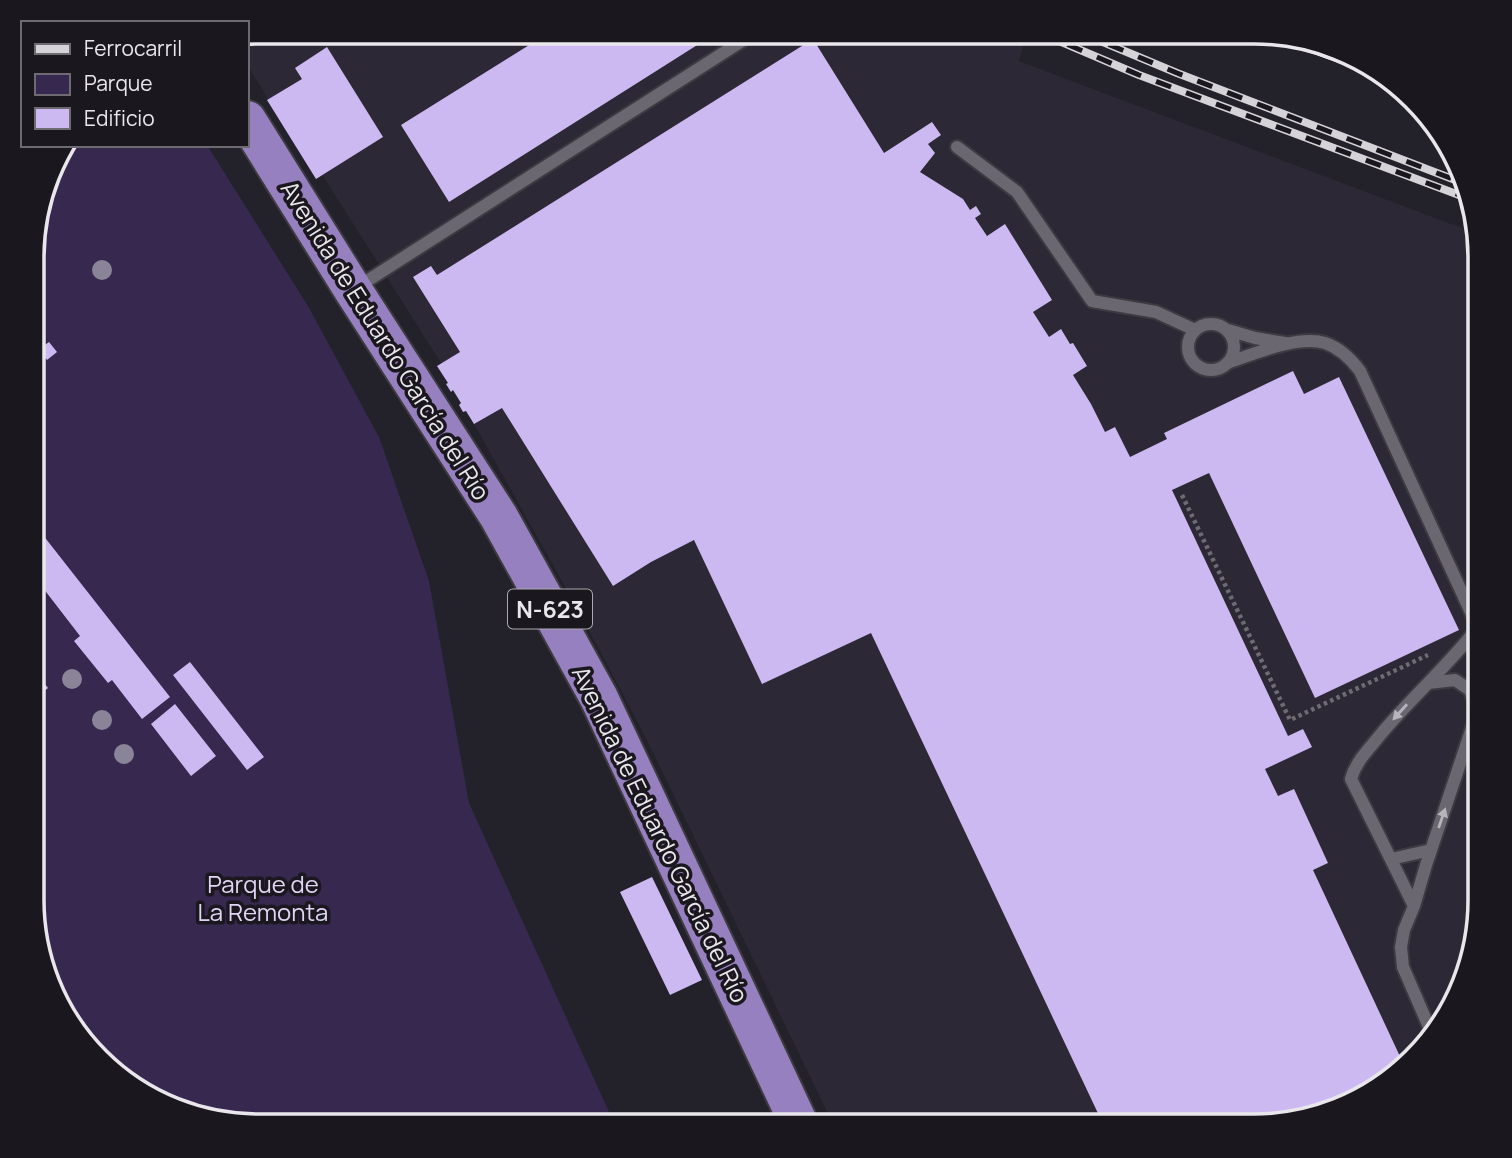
<svg xmlns="http://www.w3.org/2000/svg" width="1512" height="1158" font-family="Manrope,sans-serif">
<style>
.built{fill:#2c2835}
.green{fill:#37284f}
.building{fill:#cdb9f1}
.lines{fill:none;stroke-linecap:round;stroke-linejoin:round}
.lane-casing{stroke:#3d3b41;stroke-width:16}
.highway-casing{stroke:#3d3b41;stroke-width:42}
.path{stroke:#6e6c73;stroke-width:4.5;stroke-dasharray:3.5 3.5;stroke-linecap:butt}
.lane{stroke:#6b6771;stroke-width:12}
.highway{stroke:#9780bf;stroke-width:38}
.rail-casing{stroke:#d5d3d8;stroke-width:8}
.rail{stroke:#1a171f;stroke-width:5;stroke-dasharray:16;stroke-linecap:butt}
.tree{fill:#8a8499}
.oneway{fill:#b7b4bb}
.labels{text-anchor:middle;dominant-baseline:central;stroke-width:7;stroke-linejoin:round;paint-order:stroke}
.shield{fill:#1a171f;stroke:#aba9ae;stroke-width:2}
.shield-label{font-size:23px;font-weight:bold;fill:#e9e7ec}
.street-label{font-size:24px;fill:#e9e7ec;stroke:#1a171f}
.park-label{font-size:24px;fill:#dfd5f4;stroke:#1a171f}
.rim{fill:none;stroke:#e9e7ec;stroke-width:3.5}
</style>
<rect width="100%" height="100%" fill="#232129"/>
<path class="built" d="M258,32H1027L1019,61L1475,233L1480,257V915L1463,986L1425,1049L1354,1103L1254,1126H834L645,736L577,608L474,424L437,366L441,363L323,176L316,179L247,64V33Z"/>
<path class="green" d="M62,145H207L308,306L379,437L429,581L469,803L610,1114L622,1126H243L172,1109L109,1071L55,1001L32,915L33,228Z"/>
<path class="building" d="M550,32H696L702,42L449,202L401,125Z
M813,39L884,153L932,122L941,135L928,144L935,153L920,172L963,199L970,210L976,206L981,214L975,218L987,236L1005,224L1052,300L1033,312L1049,337L1061,329L1070,344L1073,343L1087,366L1073,375L1091,404L1105,432L1115,427L1130,457L1167,439L1164,433L1293,371L1304,394L1339,377L1459,630L1315,698L1209,473L1172,490L1288,736L1303,729L1312,747L1265,769L1278,796L1294,789L1328,863L1313,870L1404,1065L1354,1103L1254,1126H1104L871,633L762,684L694,540L651,562L613,586L502,408L474,424L466,411L463,412L459,405L461,403L453,390L451,392L446,384L448,383L437,366L460,352L413,277L431,266L437,275Z
M327,47L383,137L316,179L267,100L302,79L295,68Z
M49,342L57,352L47,360L39,349Z
M39,530L170,697L142,719L112,680L108,683L74,641L80,636L33,575V535Z
M190,662L264,757L247,770L173,675Z
M33,669L48,688L32,701Z
M175,704L216,756L191,776L151,724Z
M652,877L702,980L670,995L620,892Z"/>
<g class="lines">
<defs>
<path id="lane" d="M957,147L1017,192L1092,301L1156,312L1195,330
M356,288L756,32
M1188 347a23 23 0 1 1 46 0a23 23 0 1 1-46 0Z
M1228,330L1255,338L1285,343
M1227,363C1254,354 1297,335 1325,343C1340,348 1351,359 1360,371L1480,632
M1428,683L1455,680L1470,690L1478,712
M1391,859L1431,850
M1414,906L1351,779C1356,761 1369,749 1381,734C1412,697 1449,665 1479,626
M1433,1036L1403,967L1401,947L1404,930L1414,906L1426,865L1480,704"/>
<path id="highway" d="M247,120L353,290L499,517L599,698L800,1126"/>
</defs>
<use href="#lane" class="lane-casing"/>
<use href="#highway" class="highway-casing"/>
<path class="path" d="M1182,495L1290,720L1428,655"/>
<use href="#lane" class="lane"/>
<use href="#highway" class="highway"/>
<defs>
<path id="rail" d="M1038,32L1139,75L1467,198
M1079,32L1177,73L1463,183
M1264,32L1384,75"/>
</defs>
<use href="#rail" class="rail-casing"/>
<use href="#rail" class="rail"/>
</g>
<g class="tree">
<circle cx="102" cy="270" r="10"/>
<circle cx="72" cy="679" r="10"/>
<circle cx="102" cy="720" r="10"/>
<circle cx="124" cy="754" r="10"/>
</g>
<defs><path id="oneway-solid" d="M-6-.8H1V-3.2L6.5 0L1 3.2V.8H-6Z" transform="scale(1.75)"/></defs>
<g class="oneway">
<use href="#oneway-solid" transform="translate(1400 712) rotate(132)"/>
<use href="#oneway-solid" transform="translate(1442 818) rotate(-71)"/>
</g>
<g class="labels">
<rect class="shield" x="508" y="589.5" width="84" height="39" rx="5"/>
<g class="shield-label">
<text x="550" y="609">N-623</text>
</g>
<g class="street-label">
<text transform="translate(386 340) rotate(58)">Avenida de Eduardo García del Río</text>
<text transform="translate(661 834) rotate(64)">Avenida de Eduardo García del Río</text>
</g>
<g class="park-label">
<text x="263" y="883">Parque de<tspan x="263" dy="28">La Remonta</tspan></text>
</g>
</g>
<path d="M0 0H1512V1158H0ZM258 44H1254A214 214 0 0 1 1468 258V900A214 214 0 0 1 1254 1114H258A214 214 0 0 1 44 900V258A214 214 0 0 1 258 44Z" fill="#1a171f" fill-rule="evenodd"/>
<path class="rim" d="M258 44H1254A214 214 0 0 1 1468 258V900A214 214 0 0 1 1254 1114H258A214 214 0 0 1 44 900V258A214 214 0 0 1 258 44Z"/>
<rect x="21" y="21" width="228" height="126" fill="#1a171f" stroke="#6d6a71" stroke-width="2"/>
<rect x="35" y="44" width="35" height="10" fill="#d5d3d8" stroke="#6d6a71" stroke-width="2"/>
<text x="84" y="56" font-size="21" fill="#e9e7ec">Ferrocarril</text>
<rect x="35" y="74" width="35" height="21" fill="#37284f" stroke="#6d6a71" stroke-width="2"/>
<text x="84" y="91" font-size="21" fill="#e9e7ec">Parque</text>
<rect x="35" y="108" width="35" height="21" fill="#cdb9f1" stroke="#6d6a71" stroke-width="2"/>
<text x="84" y="126" font-size="21" fill="#e9e7ec">Edificio</text>
</svg>
